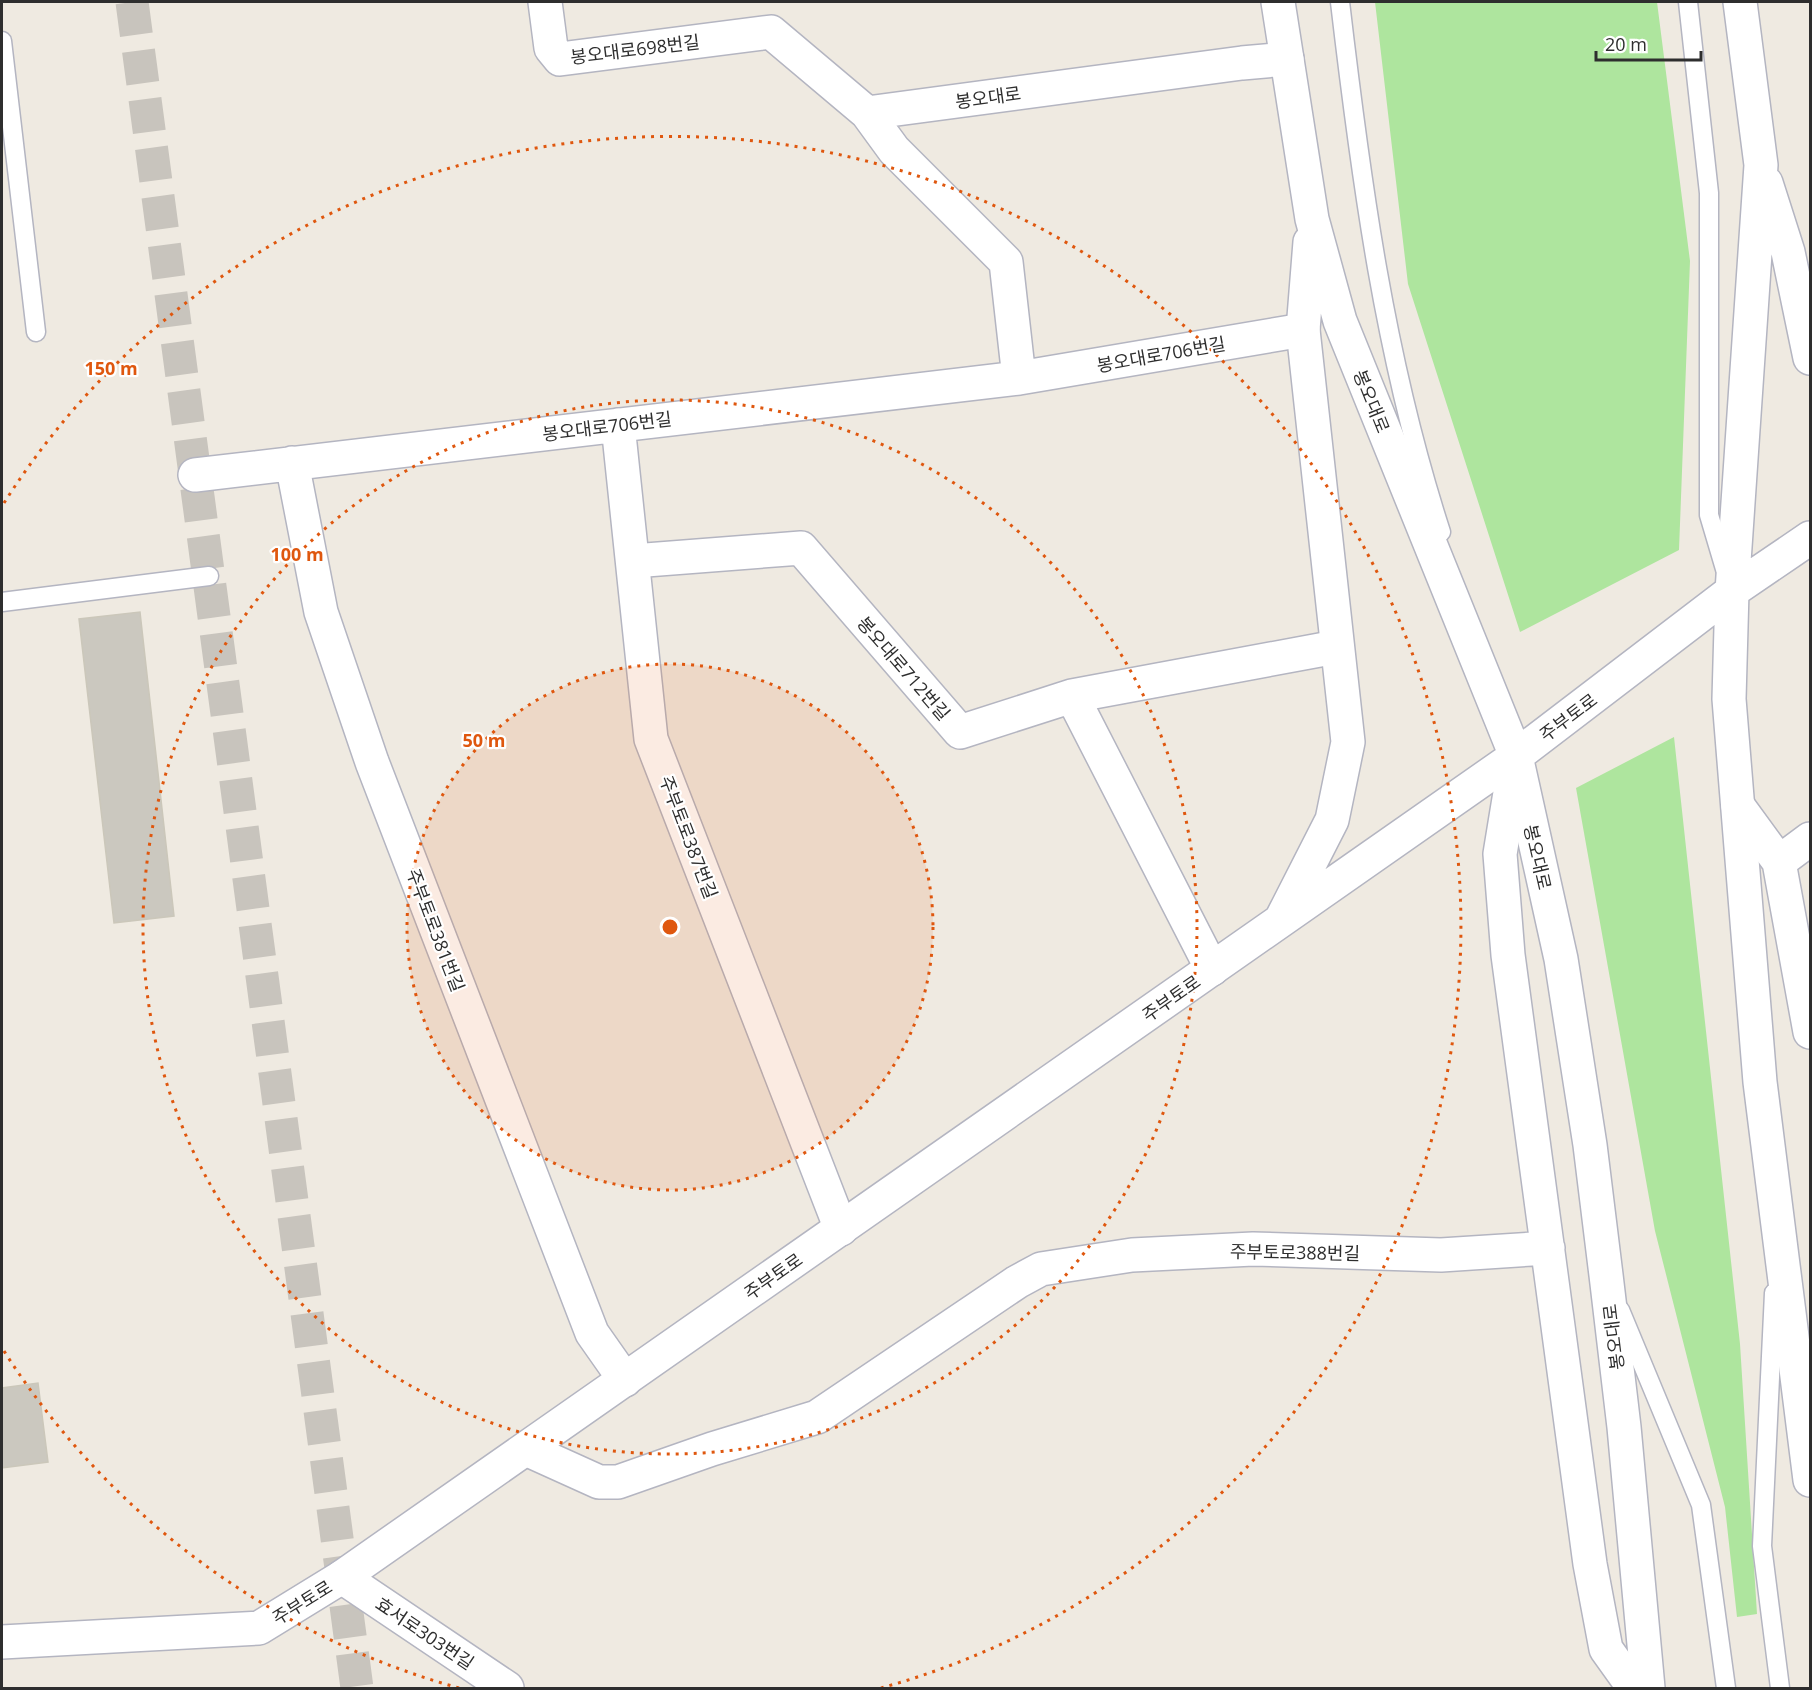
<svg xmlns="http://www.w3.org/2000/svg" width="1812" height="1690" font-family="'Open Sans','Noto Sans KR',sans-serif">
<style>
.green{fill:#aee59e}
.building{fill:#cbc8bf;stroke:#cbc7ba;stroke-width:1.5}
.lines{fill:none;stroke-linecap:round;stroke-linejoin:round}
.secondary-tunnel{stroke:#c8c4bd;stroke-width:33;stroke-dasharray:33 16;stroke-linecap:butt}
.lane-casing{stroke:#b4b5c1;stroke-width:21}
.street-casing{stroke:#b4b5c1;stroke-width:36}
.secondary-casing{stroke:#b4b5c1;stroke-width:36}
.lane{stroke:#fff;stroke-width:18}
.street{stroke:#fff;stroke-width:33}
.secondary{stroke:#fff;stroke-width:33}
.ring{fill:none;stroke:#df570e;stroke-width:3;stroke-dasharray:3 6}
.labels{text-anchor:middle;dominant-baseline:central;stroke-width:4.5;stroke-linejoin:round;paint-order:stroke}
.street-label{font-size:18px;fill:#2e2e2e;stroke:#fff}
.centre{fill:#df570e;stroke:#fff;stroke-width:3}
.ring-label{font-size:18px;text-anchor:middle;font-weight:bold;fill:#df570e;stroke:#fff;stroke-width:4.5;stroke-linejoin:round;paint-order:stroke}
</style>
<rect width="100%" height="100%" fill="#efeae1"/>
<path class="green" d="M1375,2H1657L1690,261L1679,550L1520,632L1408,284Z
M1674,737L1740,1344L1757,1614L1737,1617L1725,1507L1655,1231L1576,788Z"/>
<path class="building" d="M140,612L174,916L114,923L79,619Z
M38,1383L48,1462L2,1468V1388Z"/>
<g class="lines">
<path class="secondary-tunnel" d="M132,2L357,1688"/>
<defs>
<path id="lane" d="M1340,2C1361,181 1385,360 1441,532
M1688,2L1709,193V515L1725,569
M2,41L36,332
M2,602L209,576
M1774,1293L1762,1546L1780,1688
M1620,1310L1701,1505L1726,1688"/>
<path id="street" d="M545,2L551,48L560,59L771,32L867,113L894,150L1006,262L1019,378
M867,113L1242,63L1287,59
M618,425L651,739L841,1229
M292,463L321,612L372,762L592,1333L625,1380
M195,475L1019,378L1303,330
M633,561L801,548L960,732L1072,696L1336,647
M1072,696L1212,969
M1516,756L1500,854L1508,955L1590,1564L1606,1649L1634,1688
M1738,806L1779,862L1810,1032
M1779,862L1810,839
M526,1449L599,1482H618L712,1449L817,1417L1017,1282L1041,1269L1132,1255L1253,1249L1441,1255L1548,1248
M342,1577L507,1688"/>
<path id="secondary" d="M1278,2L1312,219L1340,321L1516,756L1561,959L1590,1145L1606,1275L1624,1427L1648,1688
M1740,2L1761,165L1732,591L1729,699L1760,1082L1810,1480
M1766,183L1788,252L1810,358
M1282,918L1332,820L1348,742L1303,330L1310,242
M2,1642L259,1628L342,1577L1516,756L1732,591L1810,538"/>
</defs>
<use href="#lane" class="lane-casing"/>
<use href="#street" class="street-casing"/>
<use href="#secondary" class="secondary-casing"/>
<use href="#lane" class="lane"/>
<use href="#street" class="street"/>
<use href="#secondary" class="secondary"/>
</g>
<circle cx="670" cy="927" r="263" fill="#df570e" fill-opacity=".12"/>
<g class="ring">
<circle cx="670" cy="927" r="263"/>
<circle cx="670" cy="927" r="527"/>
<path d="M459 1688A790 790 0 0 1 4 1351M4 503A790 790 0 1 1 881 1688"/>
</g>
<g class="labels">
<g class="street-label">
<text transform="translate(635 49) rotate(-7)">봉오대로698번길</text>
<text transform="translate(988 97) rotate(-8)">봉오대로</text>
<text transform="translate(1161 354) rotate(-10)">봉오대로706번길</text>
<text transform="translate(1372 401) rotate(68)">봉오대로</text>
<text transform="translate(607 426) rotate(-7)">봉오대로706번길</text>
<text transform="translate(904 668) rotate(49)">봉오대로712번길</text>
<text transform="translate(1568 717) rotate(-37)">주부토로</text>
<text transform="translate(689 837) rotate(69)">주부토로387번길</text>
<text transform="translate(1538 857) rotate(77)">봉오대로</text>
<text transform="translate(436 930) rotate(69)">주부토로381번길</text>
<text transform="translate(1171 998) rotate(-35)">주부토로</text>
<text transform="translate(1295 1252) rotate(1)">주부토로388번길</text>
<text transform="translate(773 1276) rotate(-35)">주부토로</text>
<text transform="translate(1613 1337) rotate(-97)">봉오대로</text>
<text transform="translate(302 1602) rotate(-32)">주부토로</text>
<text transform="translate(425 1633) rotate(34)">효서로303번길</text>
</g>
</g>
<circle cx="670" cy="927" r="9" class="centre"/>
<g class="ring-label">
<text x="111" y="375">150 m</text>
<text x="297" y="561">100 m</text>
<text x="484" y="747">50 m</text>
</g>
<rect width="1812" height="1690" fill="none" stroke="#2e2e2e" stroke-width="6"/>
<path d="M1596 51v9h105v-9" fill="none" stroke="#2e2e2e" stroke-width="3"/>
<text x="1605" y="51" font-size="18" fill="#2e2e2e" stroke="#ffffff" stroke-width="4.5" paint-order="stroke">20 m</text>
</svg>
